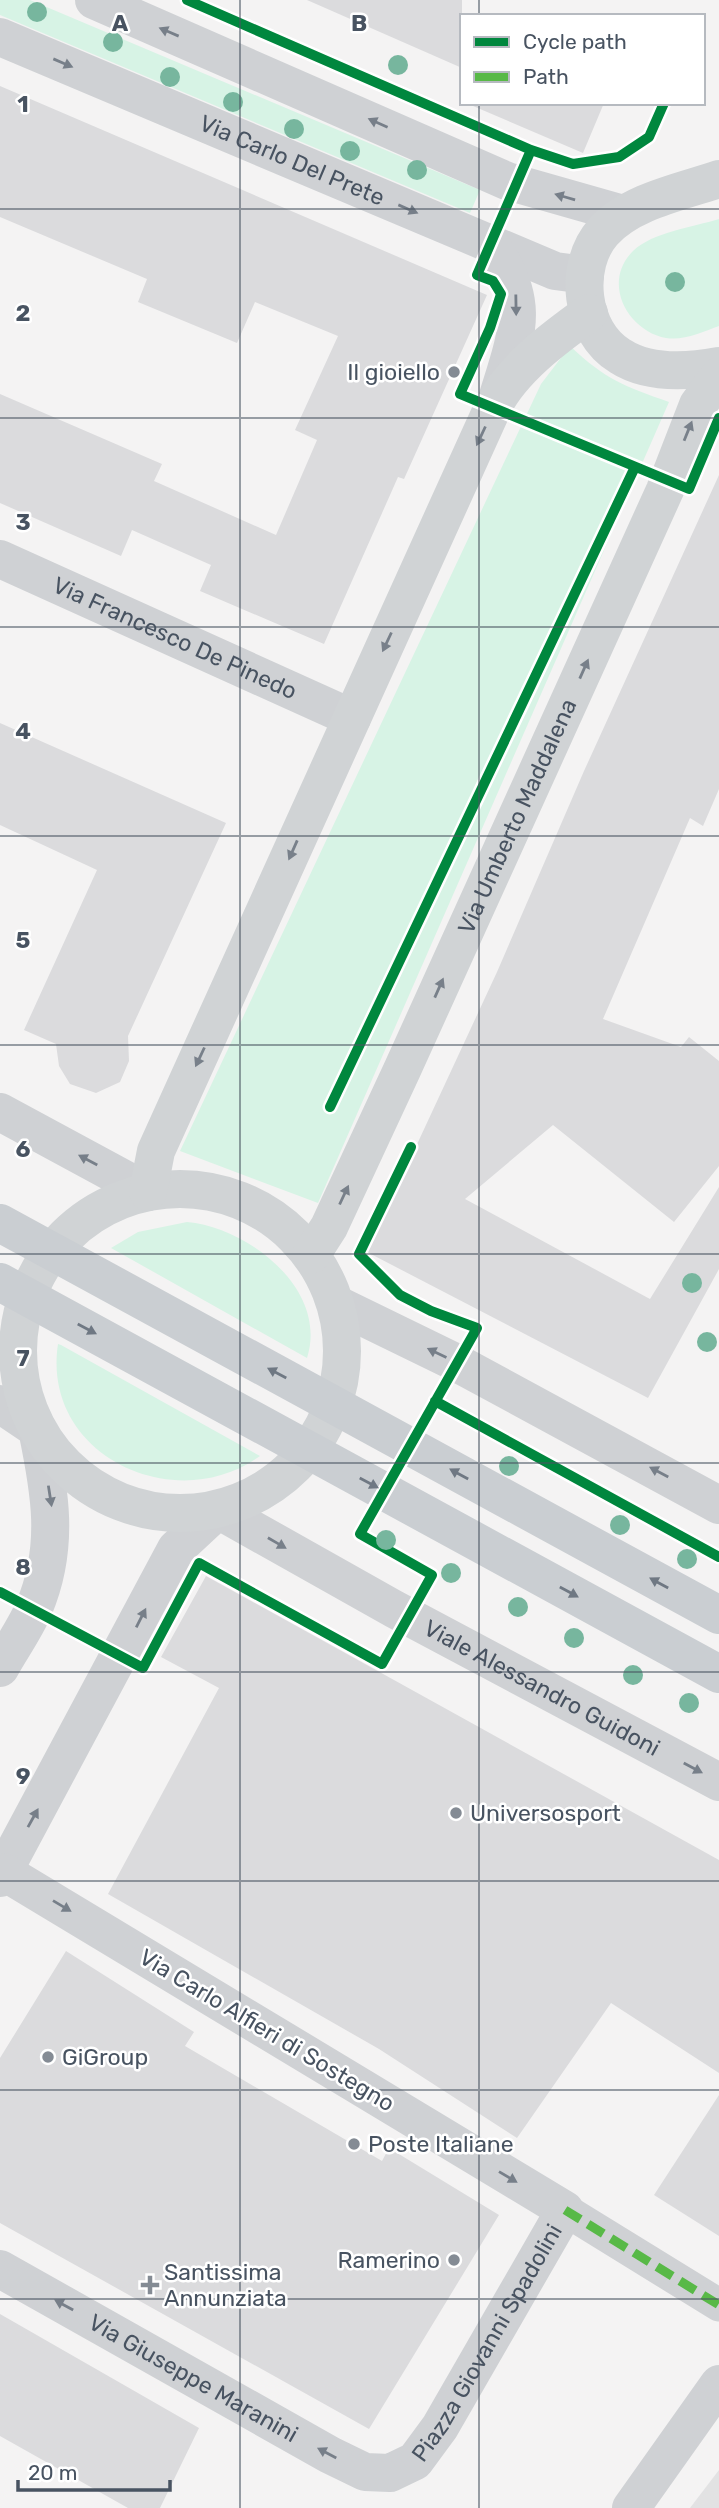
<svg xmlns="http://www.w3.org/2000/svg" width="719" height="2508" font-family="Rubik,sans-serif">
<style>
.education{fill:#e2e2e3}
.green{fill:#d7f3e5}
.building{fill:#dbdbdd}
.lines{fill:none;stroke-linecap:round;stroke-linejoin:round}
.pedestrian{stroke:#cfd1d4;stroke-width:33}
.minor{stroke:#cfd1d4;stroke-width:38}
.secondary{stroke:#d0d3d5;stroke-width:38}
.primary{stroke:#caced2;stroke-width:38}
.quiet{stroke:#58b947;stroke-width:9;stroke-dasharray:18 9;stroke-linecap:butt}
.cycleway-casing{stroke:#fff;stroke-width:15}
.cycleway{stroke:#00873e;stroke-width:10}
.tree{fill:#77b69e}
.oneway{fill:#777f89}
.oneway2{fill:#78808a}
.oneway3{fill:#6f7883}
.grid{fill:none;stroke:#485361;stroke-width:2;stroke-opacity:0.55}
.poi-dot{fill:#848b94;stroke:#fff;stroke-width:2.5}
.labels{text-anchor:middle;dominant-baseline:central;stroke-width:5;stroke-linejoin:round;paint-order:stroke}
.street-label{font-size:23px;fill:#485361;stroke:#fff}
.poi-label{font-size:23px;fill:#485361;stroke:#fff;text-anchor:start}
.grid-label{font-size:23px;text-anchor:middle;font-weight:bold;fill:#485361;stroke:#fff;stroke-width:5;stroke-linejoin:round;paint-order:stroke}
</style>
<rect width="100%" height="100%" fill="#f4f3f3"/>
<path class="education" d="M719,2470V2508H690Z"/>
<path class="green" d="M0,0H30L480,190L470,213L0,15Z
M719,219V326C702,332 684,341 666,338C628,331 601,283 633,251C653,232 693,227 719,219Z
M570,346C606,380 624,386 669,402L318,1203L180,1151L541,384Z
M187,1222C247,1227 329,1289 307,1358L111,1248L138,1232Z
M58,1344L61,1345L260,1456C175,1518 41,1455 58,1344Z"/>
<path class="building" d="M307,0H462V68Z
M0,86L487,295L404,479L398,477L324,644L200,591L211,565L132,530L121,556L0,503V394L162,464L154,481L276,535L317,440L295,430L338,336L255,302L237,343L138,302L147,279L0,217Z
M466,103H604L583,153Z
M719,475V789L703,826L690,818L603,1019L681,1047L689,1037L719,1061V1166L674,1222L553,1125L465,1199L650,1299L719,1187V1269L648,1398L367,1252L497,972L584,771Z
M0,723L226,823L128,1036L129,1061L120,1082L96,1093L70,1084L59,1066L56,1044L24,1030L97,870L0,825Z
M206,1576L719,1860V2073L611,2003L517,2138L379,2049L108,1894L219,1688L161,1657Z
M66,1951L194,2032L185,2046L382,2161L389,2148L499,2215L369,2429L0,2223V2058Z
M719,2095V2236L654,2195Z
M0,2314L199,2428L160,2508H128L0,2436Z"/>
<g class="lines">
<path class="pedestrian" d="M565,2210L719,2305"/>
<g class="minor">
<path d="M94,0L507,181L623,214"/>
<path id="s1" d="M0,37L555,271L585,275"/>
<path d="M490,244C532,302 517,334 498,396"/>
<path id="s2" d="M0,559L352,718"/>
<path d="M0,1112L148,1192"/>
<path d="M336,1304L457,1363L719,1505"/>
<path d="M0,1404L37,1429C50,1491 60,1547 34,1608C25,1629 11,1648 0,1668"/>
<path id="s3" d="M0,1878L176,1549L218,1510L394,1609L719,1782"/>
<path id="s4" d="M0,2269L330,2455L365,2472L390,2473L415,2461L440,2427L565,2210L4,1872"/>
<path d="M631,2508L719,2384"/>
</g>
<g class="secondary">
<path d="M719,179C681,192 631,201 603,232C573,266 580,332 620,356C648,374 687,372 719,366"/>
<circle cx="180" cy="1351" r="162"/>
<path d="M148,1192L156,1151L493,407C512,369 554,338 589,313"/>
<path id="s5" d="M311,1255L329,1227L402,1070L665,490L698,405L719,376"/>
</g>
<path class="primary" d="M0,1223L719,1615
M0,1282L719,1674"/>
<path class="quiet" d="M565,2210L719,2305"/>
<defs>
<path id="cycleway" d="M187,0L531,150L573,164L619,157L649,137L664,103
M531,150L477,275L493,281L501,294L490,328L460,394L689,489L719,418
M330,1107L635,467
M435,1401L719,1557
M0,1592L143,1668L199,1563L382,1664L432,1575L360,1534L477,1328L431,1311L400,1295L359,1254L411,1147"/>
</defs>
<use href="#cycleway" class="cycleway-casing"/>
<use href="#cycleway" class="cycleway"/>
</g>
<g class="tree">
<circle cx="37" cy="12" r="10"/>
<circle cx="113" cy="42" r="10"/>
<circle cx="398" cy="65" r="10"/>
<circle cx="170" cy="77" r="10"/>
<circle cx="233" cy="102" r="10"/>
<circle cx="294" cy="129" r="10"/>
<circle cx="350" cy="151" r="10"/>
<circle cx="417" cy="170" r="10"/>
<circle cx="675" cy="282" r="10"/>
<circle cx="692" cy="1283" r="10"/>
<circle cx="707" cy="1342" r="10"/>
<circle cx="509" cy="1466" r="10"/>
<circle cx="620" cy="1525" r="10"/>
<circle cx="386" cy="1540" r="10"/>
<circle cx="687" cy="1559" r="10"/>
<circle cx="451" cy="1573" r="10"/>
<circle cx="518" cy="1607" r="10"/>
<circle cx="574" cy="1638" r="10"/>
<circle cx="633" cy="1675" r="10"/>
<circle cx="689" cy="1703" r="10"/>
</g>
<defs><path id="oneway-solid" d="M-6-.8H1V-3.2L6.5 0L1 3.2V.8H-6Z" transform="scale(1.75)"/></defs>
<g class="oneway">
<use href="#oneway-solid" transform="translate(169 32) rotate(-157)"/>
<use href="#oneway-solid" transform="translate(63 63) rotate(23)"/>
<use href="#oneway-solid" transform="translate(378 123) rotate(-156)"/>
<use href="#oneway-solid" transform="translate(565 197) rotate(-164)"/>
<use href="#oneway-solid" transform="translate(408 209) rotate(23)"/>
<use href="#oneway-solid" transform="translate(516 305) rotate(89)"/>
<use href="#oneway-solid" transform="translate(88 1160) rotate(-152)"/>
<use href="#oneway-solid" transform="translate(437 1353) rotate(-154)"/>
<use href="#oneway-solid" transform="translate(659 1472) rotate(-152)"/>
<use href="#oneway-solid" transform="translate(50 1496) rotate(81)"/>
<use href="#oneway-solid" transform="translate(277 1543) rotate(30)"/>
<use href="#oneway-solid" transform="translate(141 1618) rotate(-63)"/>
<use href="#oneway-solid" transform="translate(693 1768) rotate(28)"/>
<use href="#oneway-solid" transform="translate(33 1818) rotate(-61)"/>
<use href="#oneway-solid" transform="translate(62 1906) rotate(31)"/>
<use href="#oneway-solid" transform="translate(508 2177) rotate(31)"/>
<use href="#oneway-solid" transform="translate(64 2305) rotate(-151)"/>
<use href="#oneway-solid" transform="translate(327 2453) rotate(-152)"/>
</g>
<g class="oneway2">
<use href="#oneway-solid" transform="translate(688 431) rotate(-68)"/>
<use href="#oneway-solid" transform="translate(481 436) rotate(115)"/>
<use href="#oneway-solid" transform="translate(387 642) rotate(115)"/>
<use href="#oneway-solid" transform="translate(584 669) rotate(-66)"/>
<use href="#oneway-solid" transform="translate(293 850) rotate(114)"/>
<use href="#oneway-solid" transform="translate(439 988) rotate(-66)"/>
<use href="#oneway-solid" transform="translate(200 1057) rotate(115)"/>
<use href="#oneway-solid" transform="translate(344 1195) rotate(-65)"/>
</g>
<g class="oneway3">
<use href="#oneway-solid" transform="translate(87 1329) rotate(28)"/>
<use href="#oneway-solid" transform="translate(277 1373) rotate(-152)"/>
<use href="#oneway-solid" transform="translate(459 1474) rotate(-151)"/>
<use href="#oneway-solid" transform="translate(369 1483) rotate(28)"/>
<use href="#oneway-solid" transform="translate(659 1583) rotate(-151)"/>
<use href="#oneway-solid" transform="translate(569 1592) rotate(29)"/>
</g>
<path class="grid" d="M240,0V2508M479,0V16M479,103V2508M0,209H719M0,418H719M0,627H719M0,836H719M0,1045H719M0,1254H719M0,1463H719M0,1672H719M0,1881H719M0,2090H719M0,2299H719"/>
<g class="poi-dot">
<circle cx="454" cy="372" r="7"/>
<circle cx="456" cy="1813" r="7"/>
<circle cx="48" cy="2057" r="7"/>
<circle cx="354" cy="2144" r="7"/>
<circle cx="454" cy="2260" r="7"/>
<path d="M146.5 2274.5h7v7h7v7h-7v7h-7v-7h-7v-7h7z"/>
</g>
<g class="labels">
<g class="street-label">
<text stroke="none"><textPath href="#s1" startOffset="317">Via Carlo Del Prete</textPath></text>
<text stroke="none"><textPath href="#s2" startOffset="192">Via Francesco De Pinedo</textPath></text>
<text stroke="none"><textPath href="#s5" startOffset="485">Via Umberto Maddalena</textPath></text>
<text stroke="none"><textPath href="#s3" startOffset="800">Viale Alessandro Guidoni</textPath></text>
<text transform="translate(267 2030) rotate(31)">Via Carlo Alfieri di Sostegno</text>
<text stroke="none"><textPath href="#s4" startOffset="609">Piazza Giovanni Spadolini</textPath></text>
<text stroke="none"><textPath href="#s4" startOffset="222">Via Giuseppe Maranini</textPath></text>
</g>
<g class="poi-label">
<text x="440" y="372" text-anchor="end">Il gioiello</text>
<text x="470" y="1813">Universosport</text>
<text x="62" y="2057">GiGroup</text>
<text x="368" y="2144">Poste Italiane</text>
<text x="440" y="2260" text-anchor="end">Ramerino</text>
<text x="164" y="2272">Santissima<tspan x="164" dy="26">Annunziata</tspan></text>
</g>
</g>
<g class="grid-label">
<text x="120" y="31">A</text>
<text x="359" y="31">B</text>
<text x="23" y="112">1</text>
<text x="23" y="321">2</text>
<text x="23" y="530">3</text>
<text x="23" y="739">4</text>
<text x="23" y="948">5</text>
<text x="23" y="1157">6</text>
<text x="23" y="1366">7</text>
<text x="23" y="1575">8</text>
<text x="23" y="1784">9</text>
</g>
<rect x="460" y="14" width="245" height="91" fill="#ffffff" stroke="#b6bac0" stroke-width="2"/>
<rect x="474" y="37" width="35" height="10" fill="#00873e" stroke="#b6bac0" stroke-width="2"/>
<text x="523" y="49" font-size="21" fill="#485361">Cycle path</text>
<rect x="474" y="72" width="35" height="10" fill="#58b947" stroke="#b6bac0" stroke-width="2"/>
<text x="523" y="84" font-size="21" fill="#485361">Path</text>
<path d="M18 2480v10h152v-10" fill="none" stroke="#485361" stroke-width="3.5"/>
<text x="28" y="2480" font-size="21" fill="#485361" stroke="#ffffff" stroke-width="5" paint-order="stroke">20 m</text>
</svg>
